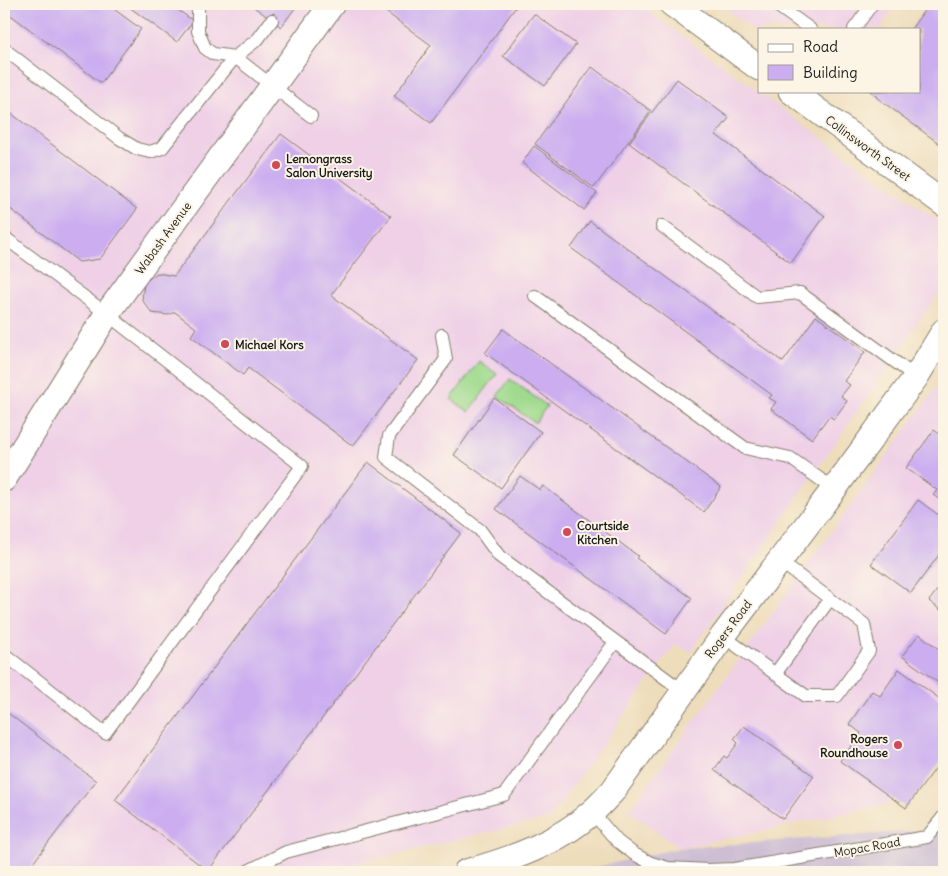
<svg xmlns="http://www.w3.org/2000/svg" width="948" height="876" font-family="Delius,sans-serif">
<style>
.built{fill:#efd0e7}
.industrial{fill:#cdbed3}
.green{fill:#9fda8d;stroke:#5e7b54}
.building{fill:#cbadf0}
.lines{fill:none;stroke-linecap:round;stroke-linejoin:round}
.service-casing{stroke:#857c6c;stroke-width:14}
.minor-casing{stroke:#857c6c;stroke-width:27}
.service{stroke:#fff;stroke-width:12}
.minor{stroke:#fff;stroke-width:25}
.poi-dot{fill:#d1495b;stroke:#fcf5e5;stroke-width:2}
.labels{text-anchor:middle;dominant-baseline:central;stroke-width:4;stroke-linejoin:round;paint-order:stroke}
.street-label{font-size:12px;fill:#1c1c1c;stroke:#fcf5e5}
.poi-label{font-size:12px;font-weight:bold;fill:#1c1c1c;stroke:#fcf5e5;text-anchor:start}
</style>
<rect width="100%" height="100%" fill="#fcf5e5"/>
<filter id="ink" filterUnits="userSpaceOnUse"><feTurbulence type="fractalNoise" baseFrequency=".02" numOctaves="2"/><feDisplacementMap in="SourceGraphic" scale="10" xChannelSelector="R" yChannelSelector="G"/><feConvolveMatrix kernelMatrix="1 2 1 2 8 2 1 2 1" color-interpolation-filters="sRGB"/></filter>
<filter id="wash" filterUnits="userSpaceOnUse"><feTurbulence type="fractalNoise" baseFrequency=".0096" numOctaves="4" result="noise"/><feDisplacementMap in="SourceGraphic" scale="20" xChannelSelector="R" yChannelSelector="G"/><feGaussianBlur stdDeviation="1.12" result="paint"/><feColorMatrix in="noise" values="0 0 0 0 0 0 0 0 0 0 0 0 0 0 0 0 0 1.4 0 .05"/><feComposite in="paint" operator="in"/></filter>
<g filter="url(#wash)">
<rect width="100%" height="100%" fill="#edb"/>
<path class="built" d="M4,4H638L809,129L944,226V285L691,652L675,644L550,818L318,872H4Z
M718,4H897L879,29H759V34Z
M944,377V731L888,804L679,848L629,811Z"/>
<path class="industrial" d="M944,829V872H574L679,848Z"/>
<path class="green" d="M479,361L497,374L469,412L451,399Z
M510,379L547,406L535,423L497,396Z"/>
<g id="blocks">
<path class="building" d="M4,4H107L141,29L101,83L4,10Z
M125,4H170L193,21L177,42Z
M250,4H298L281,27Z
M375,4H518L431,123L394,96L431,45Z
M929,4H944V147L876,97L877,96L870,91H919V29H911Z
M534,14L576,44L545,86L503,56Z
M592,67L651,111L594,188L535,144Z
M677,79L729,118L716,135L825,216L791,263L629,143Z
M4,108L137,209L100,259L79,262L4,204Z
M281,134L391,216L331,295L418,360L353,446L248,368L243,375L191,336L196,328L175,312L168,315L152,313L142,300L144,283L157,273L174,276Z
M534,146L597,193L584,210L522,163Z
M590,221L783,362L816,316L865,352L844,381L850,385L841,396L847,401L834,419L829,416L812,439L771,409L776,402L769,398L772,395L571,248Z
M503,329L721,487L704,512L485,353Z
M494,398L541,432L501,488L454,455Z
M934,430L943,437L944,435V459L943,461L944,462V503L933,495L937,490L906,468Z
M368,462L461,533L208,871L115,800Z
M520,476L540,490L543,486L638,556L636,558L692,598L666,634L496,509Z
M918,500L944,519V548L911,593L871,564Z
M944,581V613L929,601Z
M919,634L944,653V687L902,656Z
M899,669L944,702V757L906,808L840,761L861,733L849,724L872,691L880,696Z
M4,710L96,781L26,872H16L4,863Z
M744,726L814,776L783,819L714,770L724,756L727,758L738,743L734,739Z"/>
</g>
</g>
<g filter="url(#ink)">
<use href="#blocks" fill-opacity="0" stroke="#857c6c" stroke-width="1"/>
<g class="lines">
<defs>
<path id="service" d="M198,4V31L205,48L213,54L235,57L311,116
M775,4L810,29
M854,29L872,4
M4,49L119,138L137,149L150,152L162,148L235,57L258,39L272,20
M662,226L757,297L800,293L916,377
M4,237L107,314L302,466L105,733L4,654
M535,296L745,448L790,458L834,489
M442,335L446,359L389,436L386,457L480,530L499,556L683,691
M723,636L806,696H837L869,651L864,624L779,561
M775,674L830,599
M592,812L617,841L634,854L651,863L668,868L708,870L734,869L927,837L944,816
M246,872L286,852L504,795L615,642"/>
<path id="minor" d="M672,4L759,68
M791,91L944,204
M4,479L107,314L332,4
M466,872C510,860 558,843 592,812C599,806 605,799 612,792L723,636L834,489L916,377L944,331"/>
</defs>
<use href="#service" class="service-casing"/>
<use href="#minor" class="minor-casing"/>
<use href="#service" class="service"/>
<use href="#minor" class="minor"/>
</g>
</g>
<g class="poi-dot">
<circle cx="276" cy="165" r="5"/>
<circle cx="225" cy="344" r="5"/>
<circle cx="567" cy="532" r="5"/>
<circle cx="898" cy="745" r="5"/>
</g>
<g class="labels">
<g class="street-label">
<text transform="translate(868 148) rotate(36)">Collinsworth Street</text>
<text transform="translate(163 238) rotate(-54)">Wabash Avenue</text>
<text transform="translate(728 629) rotate(-53)">Rogers Road</text>
<text transform="translate(867 847) rotate(-10)">Mopac Road</text>
</g>
<g class="poi-label">
<text x="286" y="158">Lemongrass<tspan x="286" dy="14">Salon University</tspan></text>
<text x="235" y="344">Michael Kors</text>
<text x="577" y="525">Courtside<tspan x="577" dy="14">Kitchen</tspan></text>
<text x="888" y="738" text-anchor="end">Rogers<tspan x="888" dy="14">Roundhouse</tspan></text>
</g>
</g>
<rect width="948" height="876" fill="none" stroke="#fcf5e5" stroke-width="20"/>
<rect x="758" y="28" width="162" height="65" fill="#fcf5e5" stroke="#a29e95"/>
<rect x="768" y="44" width="25" height="8" fill="#ffffff" stroke="#a29e95"/>
<text x="803" y="52" font-size="15" fill="#1c1c1c">Road</text>
<rect x="768" y="65" width="25" height="15" fill="#cbadf0" stroke="#a29e95"/>
<text x="803" y="78" font-size="15" fill="#1c1c1c">Building</text>
</svg>
